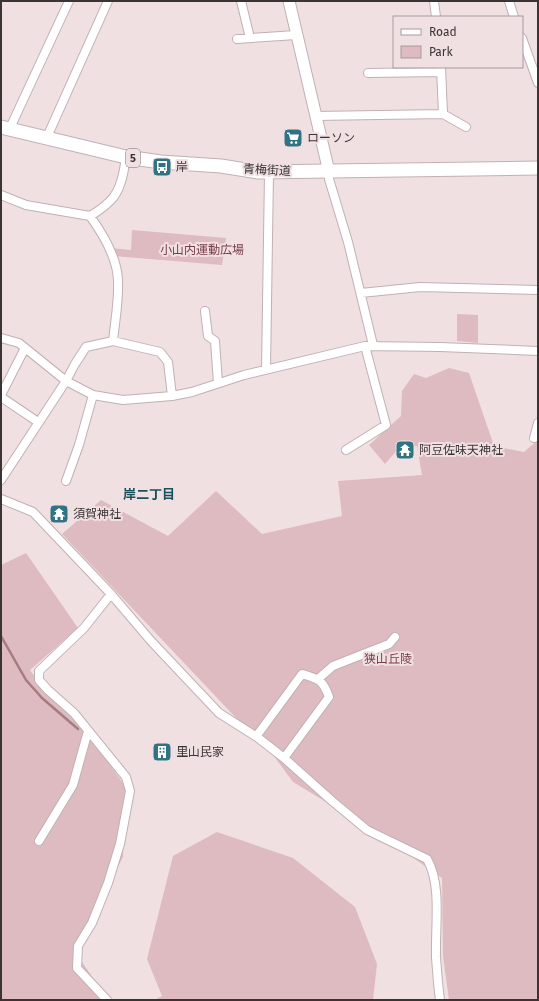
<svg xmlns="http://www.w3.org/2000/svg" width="539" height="1001" font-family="'Fira Sans','Noto Sans JP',sans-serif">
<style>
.green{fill:#debbc0}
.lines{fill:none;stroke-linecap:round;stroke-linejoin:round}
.stream{stroke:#a67b81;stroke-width:2.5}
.minor-casing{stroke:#c0b1b3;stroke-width:10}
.tertiary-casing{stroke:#c0b1b3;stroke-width:13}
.primary-casing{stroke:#c0b1b3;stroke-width:15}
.minor{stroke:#fff;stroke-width:8}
.tertiary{stroke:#fff;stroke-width:11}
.primary{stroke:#fff;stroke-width:13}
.labels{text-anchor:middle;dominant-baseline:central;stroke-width:4;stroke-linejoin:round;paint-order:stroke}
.shield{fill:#f0e0e2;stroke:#716869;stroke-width:1}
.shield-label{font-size:11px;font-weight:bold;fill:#3a3435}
.poi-label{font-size:12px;fill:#3a3435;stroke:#f0e0e2;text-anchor:start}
.street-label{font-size:12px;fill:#3a3435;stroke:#f0e0e2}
.park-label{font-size:12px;fill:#793d49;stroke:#f0e0e2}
.neighbourhood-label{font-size:13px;font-weight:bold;fill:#18505c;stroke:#f0e0e2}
</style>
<rect width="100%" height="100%" fill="#f0e0e2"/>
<path class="green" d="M132,230L226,238L222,265L113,256L110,248L131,250Z
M457,314L478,315V343L457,341Z
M449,368L469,373L494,446L524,452L538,440V1000H449L443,956L442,878L402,850L380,842L356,820L293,782L265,744L238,720L62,534L101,500L168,536L216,491L262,534L342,516L338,481L422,475L417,446L399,448L385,464L369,445L401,416L402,391L414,374L426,378Z
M26,553L78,628L30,670L42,687L91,738L125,786L123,857L78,946L80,959L108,1000H1V565Z
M217,832L293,858L355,907L377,964L373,1000H154L162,996L147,959L173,856Z"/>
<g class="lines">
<path class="stream" d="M1,636L26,680L42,698L78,729"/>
<defs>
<path id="minor" d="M241,1L250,38
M434,1L436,17
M509,1L514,17
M522,38L538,83
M237,39L296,35
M368,73L441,72
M443,114L466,127
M315,116L443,114L441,67
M10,128L69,1
M47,137L108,1
M329,172V179L348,242L373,345
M1,195L26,205L90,216C103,234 117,257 118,280C119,301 115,321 113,341L86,347L75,364L66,381L1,480
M90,216C97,212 104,207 110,201C121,191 124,171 126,157
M361,293L420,287L538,290
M205,311L208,336L215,341L218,383
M1,338L19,343L66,381L93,395L123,400L172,396L192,392L244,375L365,346L440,347L538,351
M113,341L160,352L168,362L172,396
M266,370L269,173
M1,395L25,348
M1,397L38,422
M534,438L538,423
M346,450L386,425L365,346
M66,481L79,445L93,395
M1,499L33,512L111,594L151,641L219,713L257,737L284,758L331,800L367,830L427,859C442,884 435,927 436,957C437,971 438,986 440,1000
M318,679L333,666L389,644L395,637
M257,737L258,734L302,674C319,679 323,680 329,697L284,758
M39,841L73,785L88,731
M107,1000L77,968L78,946L92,923L108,883L120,844L130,791L126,777L74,713L48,690L39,680V671L84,628L111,594"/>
<path id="tertiary" d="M289,1L329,172"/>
<path id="primary" d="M1,127L126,157L161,162L221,166L258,172L538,168"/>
</defs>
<use href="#minor" class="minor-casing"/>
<use href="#tertiary" class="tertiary-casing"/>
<use href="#primary" class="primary-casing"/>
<use href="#minor" class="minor"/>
<use href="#tertiary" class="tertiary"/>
<use href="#primary" class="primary"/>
</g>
<defs>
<symbol id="supermarket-square" viewBox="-11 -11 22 22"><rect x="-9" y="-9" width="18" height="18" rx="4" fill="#307484" stroke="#f0e0e2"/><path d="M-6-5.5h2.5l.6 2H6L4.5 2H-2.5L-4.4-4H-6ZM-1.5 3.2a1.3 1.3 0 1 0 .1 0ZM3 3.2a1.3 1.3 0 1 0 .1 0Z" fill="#fff"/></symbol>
<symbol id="bus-square" viewBox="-11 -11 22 22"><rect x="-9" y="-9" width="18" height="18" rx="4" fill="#307484" stroke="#f0e0e2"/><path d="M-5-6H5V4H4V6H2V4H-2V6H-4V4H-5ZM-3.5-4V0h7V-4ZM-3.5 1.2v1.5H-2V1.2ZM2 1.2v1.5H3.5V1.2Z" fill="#fff"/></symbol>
<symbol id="temple-square" viewBox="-11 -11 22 22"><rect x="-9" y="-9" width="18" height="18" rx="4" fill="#307484" stroke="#f0e0e2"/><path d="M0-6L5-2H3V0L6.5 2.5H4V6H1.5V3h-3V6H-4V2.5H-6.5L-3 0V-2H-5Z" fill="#fff"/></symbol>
<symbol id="building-square" viewBox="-11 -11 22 22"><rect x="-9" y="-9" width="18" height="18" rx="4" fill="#307484" stroke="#f0e0e2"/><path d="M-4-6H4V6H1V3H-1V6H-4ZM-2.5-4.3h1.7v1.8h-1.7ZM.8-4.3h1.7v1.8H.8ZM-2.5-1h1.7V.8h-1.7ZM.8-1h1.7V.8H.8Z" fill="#fff"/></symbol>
</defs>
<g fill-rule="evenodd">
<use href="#supermarket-square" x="282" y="127" width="22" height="22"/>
<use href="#bus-square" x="151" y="156" width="22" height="22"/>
<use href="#temple-square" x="394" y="439" width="22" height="22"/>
<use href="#temple-square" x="48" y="503" width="22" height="22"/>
<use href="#building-square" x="151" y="741" width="22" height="22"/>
</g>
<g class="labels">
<rect class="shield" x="126" y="149" width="14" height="18" rx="3"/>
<g class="shield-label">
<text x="133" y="158">5</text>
</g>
<g class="poi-label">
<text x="307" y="138">ローソン</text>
<text x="176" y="167">岸</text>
<text x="419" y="450">阿豆佐味天神社</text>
<text x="73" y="514">須賀神社</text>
<text x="176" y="752">里山民家</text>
</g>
<g class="street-label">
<text transform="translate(267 170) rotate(3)">青梅街道</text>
</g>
<g class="park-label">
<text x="202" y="250">小山内運動広場</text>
<text x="388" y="659">狭山丘陵</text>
</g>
<g class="neighbourhood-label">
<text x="149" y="494">岸二丁目</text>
</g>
</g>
<rect width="539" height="1001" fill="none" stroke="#3a3435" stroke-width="4"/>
<rect x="393" y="16" width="130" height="52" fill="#f0e0e2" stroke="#a79b9d"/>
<rect x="401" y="29" width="20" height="6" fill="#ffffff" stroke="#a79b9d"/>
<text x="429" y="36" font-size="12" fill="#3a3435">Road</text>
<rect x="401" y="46" width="20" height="12" fill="#debbc0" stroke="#a79b9d"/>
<text x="429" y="56" font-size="12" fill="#3a3435">Park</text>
</svg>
